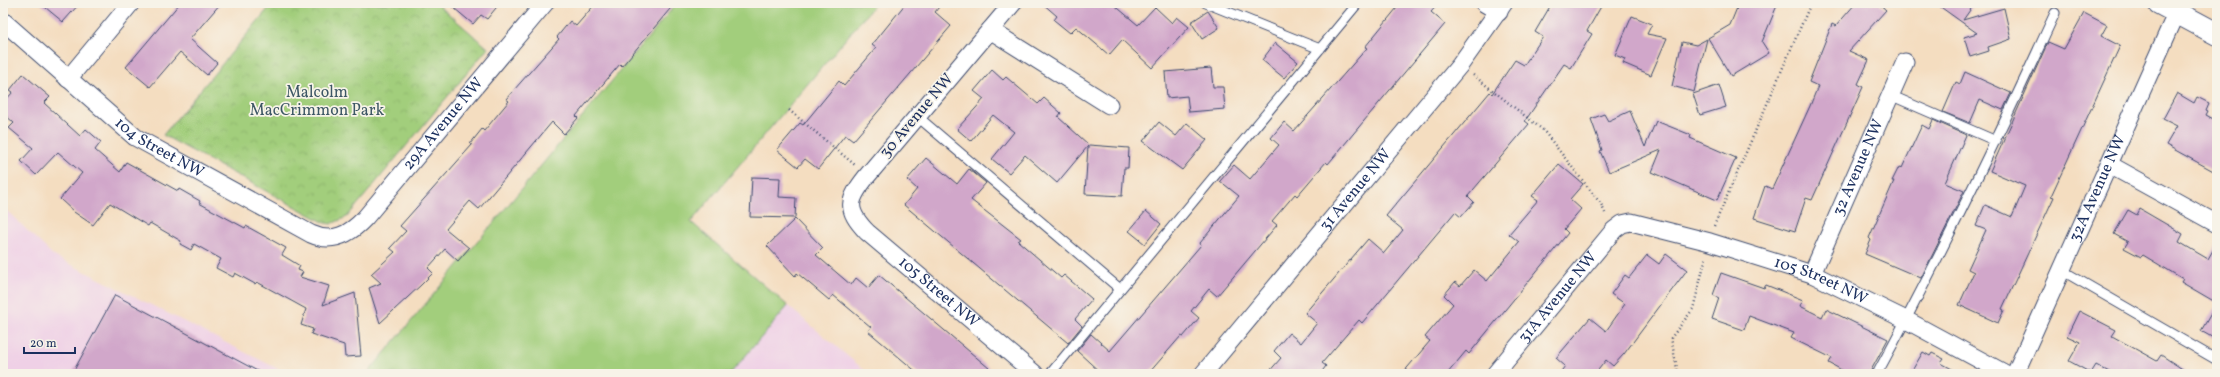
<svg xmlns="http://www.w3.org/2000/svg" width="2220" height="377" font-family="Vollkorn,serif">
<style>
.built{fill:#efd0e6}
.green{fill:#a2ce7b;stroke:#5e7e6c}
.park{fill:url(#park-crowns);stroke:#5e7e6c}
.building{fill:#d1a7ca}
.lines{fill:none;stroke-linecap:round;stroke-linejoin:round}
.service-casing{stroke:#3c496d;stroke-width:11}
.minor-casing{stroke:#3c496d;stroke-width:19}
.tertiary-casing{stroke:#3c496d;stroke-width:24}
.path{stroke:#3c496d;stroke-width:2.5;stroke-dasharray:1 3;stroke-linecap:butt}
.service{stroke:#fff;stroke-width:9}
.minor{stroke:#fff;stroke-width:17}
.tertiary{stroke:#fff;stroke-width:22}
.labels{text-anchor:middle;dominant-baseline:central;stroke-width:3.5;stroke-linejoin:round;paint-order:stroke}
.park-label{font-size:16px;fill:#3d5765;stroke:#f7f3e8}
.street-label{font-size:16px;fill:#1b2f5e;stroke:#f7f3e8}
</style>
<defs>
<pattern id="park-crowns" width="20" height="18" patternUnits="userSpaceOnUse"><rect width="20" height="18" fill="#a2ce7b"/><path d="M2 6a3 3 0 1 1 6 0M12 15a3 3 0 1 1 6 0" fill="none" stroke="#8bb16d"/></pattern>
</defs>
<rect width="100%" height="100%" fill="#f7f3e8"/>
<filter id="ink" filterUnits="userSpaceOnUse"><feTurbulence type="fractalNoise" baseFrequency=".025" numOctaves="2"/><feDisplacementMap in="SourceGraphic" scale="8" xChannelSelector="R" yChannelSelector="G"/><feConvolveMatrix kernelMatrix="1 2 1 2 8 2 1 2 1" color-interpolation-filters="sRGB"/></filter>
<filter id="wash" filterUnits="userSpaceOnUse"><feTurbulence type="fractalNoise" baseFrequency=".012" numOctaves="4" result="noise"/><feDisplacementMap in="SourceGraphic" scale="16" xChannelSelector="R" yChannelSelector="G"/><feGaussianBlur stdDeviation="0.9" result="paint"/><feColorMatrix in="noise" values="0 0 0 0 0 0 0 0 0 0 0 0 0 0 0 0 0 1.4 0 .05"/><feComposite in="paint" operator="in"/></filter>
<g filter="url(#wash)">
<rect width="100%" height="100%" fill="#f4ddc0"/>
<path class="built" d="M3,207L54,256L288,374H3Z
M788,306L869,374H730Z"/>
<path class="green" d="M677,3H876L691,222L788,306L730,374H367Z"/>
<path class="park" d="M273,3H436L488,48L347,217L331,224L325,223L163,135Z"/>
<g id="blocks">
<path class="building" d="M40,3H80L63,22Z
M180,3H221L190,39L217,63L207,75L180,52L150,87L126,67Z
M448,3H500L487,19L481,15L473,24Z
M596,3H675L622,66L620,64L576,116L578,118L564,134L552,122L479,209L470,201L446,229L469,248L458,261L445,249L428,268L433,273L421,285L380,323L369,288L381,283L371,274L395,252L390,248L406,231L400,226L472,145L470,144L482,129L484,131L509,101L506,99L559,39L557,37L570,21L576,26Z
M906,3H942L935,12L951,26L853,141L845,135L818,169L805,159L798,167L777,150L800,123L803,125L839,81L844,86L876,48L872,45Z
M1042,3H1112L1138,25L1155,7L1172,23L1177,17L1189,27L1152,68L1122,40L1109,55L1076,27L1070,33L1054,20L1057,16Z
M1401,3H1439L1431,12L1445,24L1328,164L1326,162L1297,196L1295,194L1272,221L1277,225L1217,296L1209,289L1191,311L1199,318L1183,337L1181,336L1148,374H1102L1077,351L1091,334L1110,351L1201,245L1200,243L1239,196L1220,181L1234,165L1250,179L1279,145L1271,138L1284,122L1294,131L1367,48L1365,47Z
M1552,3H1603L1587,31L1592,34L1571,68L1564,64L1525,121L1529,124L1468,196L1474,202L1461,217L1455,212L1362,323L1359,320L1322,363L1326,366L1320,374H1267L1281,358L1274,351L1289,333L1301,343L1317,323L1305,313L1368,239L1384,253L1403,230L1386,216L1490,92L1492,94L1515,60L1524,65L1543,37L1535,32Z
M1739,3H1778L1762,42L1769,53L1731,76L1708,38L1730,25Z
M1856,3H1878L1886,10L1849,51L1869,60L1858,84L1863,87L1812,200L1806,198L1795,231L1754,218L1765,186L1772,189L1810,106L1818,86L1809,82L1832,24L1836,26Z
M1935,3H1975L1963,20L2004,8L2011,39L1988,47L1989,51L1970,57L1964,37L1977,33Z
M1208,11L1219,28L1202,39L1191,22Z
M2084,13L2107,25L2101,36L2120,46L2051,196L2054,197L2002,309L2004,310L1998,323L1959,305L1974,272L1968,269L1986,230L1976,226L1985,205L2012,217L2025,186L1990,171L2048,42L2064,49Z
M1632,16L1652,24L1647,34L1667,38L1651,75L1623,63L1625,59L1615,55Z
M1707,39L1694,92L1672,86L1682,42L1696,45Z
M1275,43L1298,62L1284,78L1262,60Z
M1211,68L1213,87H1223L1225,109L1189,112L1187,96L1167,98L1165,72Z
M992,70L1003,80L1006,77L1038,104L1044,98L1061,113L1058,117L1089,145L1129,148L1128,168H1124L1122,196L1085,194L1088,146L1057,183L1025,155L1009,173L992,159L1014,132L993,115L971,141L957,129L984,99L974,91Z
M1965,72L2011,93L2003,110L1980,100L1970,123L1943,112L1956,82L1960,84Z
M23,74L50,97L44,103L80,136L86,129L101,142L95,150L120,172L126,162L178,191L179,189L200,201L199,203L245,228L246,226L286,248L282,255L300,266L298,270L303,272L300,277L329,286L323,305L355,293L361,356L345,357L344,345L311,334L313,329L301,325L306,309L257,282L255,284L235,273L233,277L216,268L221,259L194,244L191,250L180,244L181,241L150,223L148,226L110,203L93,225L74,212L60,199L82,173L58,152L36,175L21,161L33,148L9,128L14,123L3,113V103L13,92L10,90Z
M1719,85L1726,107L1700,115L1693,94Z
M2177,93L2194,103L2197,97L2209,103L2206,110L2208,111L2206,115L2217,121V173L2166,145L2177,126L2163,119Z
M1630,111L1645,147L1656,121L1691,135L1690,138L1736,158L1717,200L1652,172L1661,150L1609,172L1600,151L1602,150L1591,119L1604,114L1608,121Z
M1933,120L1966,135L1945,183L1964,191L1921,278L1865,254L1871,240L1869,238L1894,181H1892L1899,167L1902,168L1922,125L1929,129Z
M1159,122L1176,136L1187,123L1207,140L1182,170L1143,141Z
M926,158L957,184L969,169L986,183L971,200L1021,239L1018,241L1061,278L1064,275L1092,299L1075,319L1082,326L1068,343L904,205L917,189L907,180Z
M1559,164L1583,184L1570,199L1581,209L1564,229L1568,233L1469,354L1466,351L1447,374H1402L1430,341L1425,337L1453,304L1444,295L1455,282L1460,286L1474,270L1487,281L1519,242L1509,234L1538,200L1532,196Z
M752,177L780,178L779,197L796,198L795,218L750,217Z
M2140,209L2183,234L2179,242L2208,259L2217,243V340L2201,331L2217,303L2181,282L2183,279L2143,255L2141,257L2124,248L2128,242L2114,234L2128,210L2137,215Z
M1146,211L1161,224L1145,244L1129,231Z
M795,219L823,248L816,255L851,285L856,278L868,288L879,275L996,374H919L868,331L871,327L833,295L829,300L797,273L795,276L767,246Z
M1666,254L1687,270L1624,354L1613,366L1606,360L1595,374H1559L1565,366L1556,358L1590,318L1606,331L1625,304L1611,294L1625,275L1629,278L1647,255L1659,264Z
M1721,273L1764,288L1766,285L1803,300L1800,306L1822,317L1826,309L1888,339L1869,374H1849L1829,363L1832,358L1791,338L1794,333L1749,316L1744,330L1712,319L1719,298L1713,295Z
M115,295L263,374H72Z
M2079,311L2116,330L2112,336L2157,361L2161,355L2190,374H2113L2096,365L2091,373L2069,361L2080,342L2067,336Z
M1923,352L1930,356L1932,353L1944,359L1941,363L1961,374H1910Z"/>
</g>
</g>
<g filter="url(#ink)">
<use href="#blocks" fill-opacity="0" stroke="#3c496d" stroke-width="1"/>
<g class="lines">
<defs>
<path id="service" d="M1206,3L1320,49
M1890,95L1996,141
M918,117L1120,289
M2063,271L2217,360
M1050,374L1358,3
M1877,374C1941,256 1999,135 2055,13"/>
<g id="minor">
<path id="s1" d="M1013,3L867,176C848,200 845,209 867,232L1035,374"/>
<path d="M1484,3L1499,12"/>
<path id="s2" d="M3,21L135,137L311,234C333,244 350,234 365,218L545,3"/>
<path d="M990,30L1109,105"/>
<path d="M68,79L131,3"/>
<path d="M2110,165L2217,224"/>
<path id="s3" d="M1812,274L1905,62"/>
<path id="s4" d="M1203,374L1460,65L1504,3"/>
<path id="s5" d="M1495,374L1614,230L1622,224L1631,222L1710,242L1812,274L1906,320L2006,374"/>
<path id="s6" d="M2015,374L2177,12"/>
</g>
<path id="tertiary" d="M2159,3L2217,34"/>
</defs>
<use href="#service" class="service-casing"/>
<use href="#minor" class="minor-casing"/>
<use href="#tertiary" class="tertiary-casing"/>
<path class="path" d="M1473,75L1543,130L1601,204L1606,215
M789,110L855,165
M1714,226L1811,3
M1678,374L1671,338L1693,309L1706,257"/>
<use href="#service" class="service"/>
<use href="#minor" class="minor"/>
<use href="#tertiary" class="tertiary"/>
</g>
</g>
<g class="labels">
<g class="park-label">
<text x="317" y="93">Malcolm<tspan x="317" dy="18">MacCrimmon Park</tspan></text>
</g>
<g class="street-label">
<text transform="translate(917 116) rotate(-50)">30 Avenue NW</text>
<text stroke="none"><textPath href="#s2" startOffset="560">29A Avenue NW</textPath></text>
<text stroke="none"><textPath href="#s2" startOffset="202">104 Street NW</textPath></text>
<text stroke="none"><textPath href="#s3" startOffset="116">32 Avenue NW</textPath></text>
<text stroke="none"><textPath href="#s6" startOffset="203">32A Avenue NW</textPath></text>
<text stroke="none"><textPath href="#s4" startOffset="239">31 Avenue NW</textPath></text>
<text stroke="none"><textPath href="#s5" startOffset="405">105 Street NW</textPath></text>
<text stroke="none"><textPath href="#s1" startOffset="385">105 Street NW</textPath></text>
<text stroke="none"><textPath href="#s5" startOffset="99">31A Avenue NW</textPath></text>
</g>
</g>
<rect width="2220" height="377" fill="none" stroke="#f7f3e8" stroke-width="16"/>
<path d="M24 347v6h51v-6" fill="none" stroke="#1b2f5e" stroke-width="2"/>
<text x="30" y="347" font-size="12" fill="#1b2f5e" stroke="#f7f3e8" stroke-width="3" paint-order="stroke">20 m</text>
</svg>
